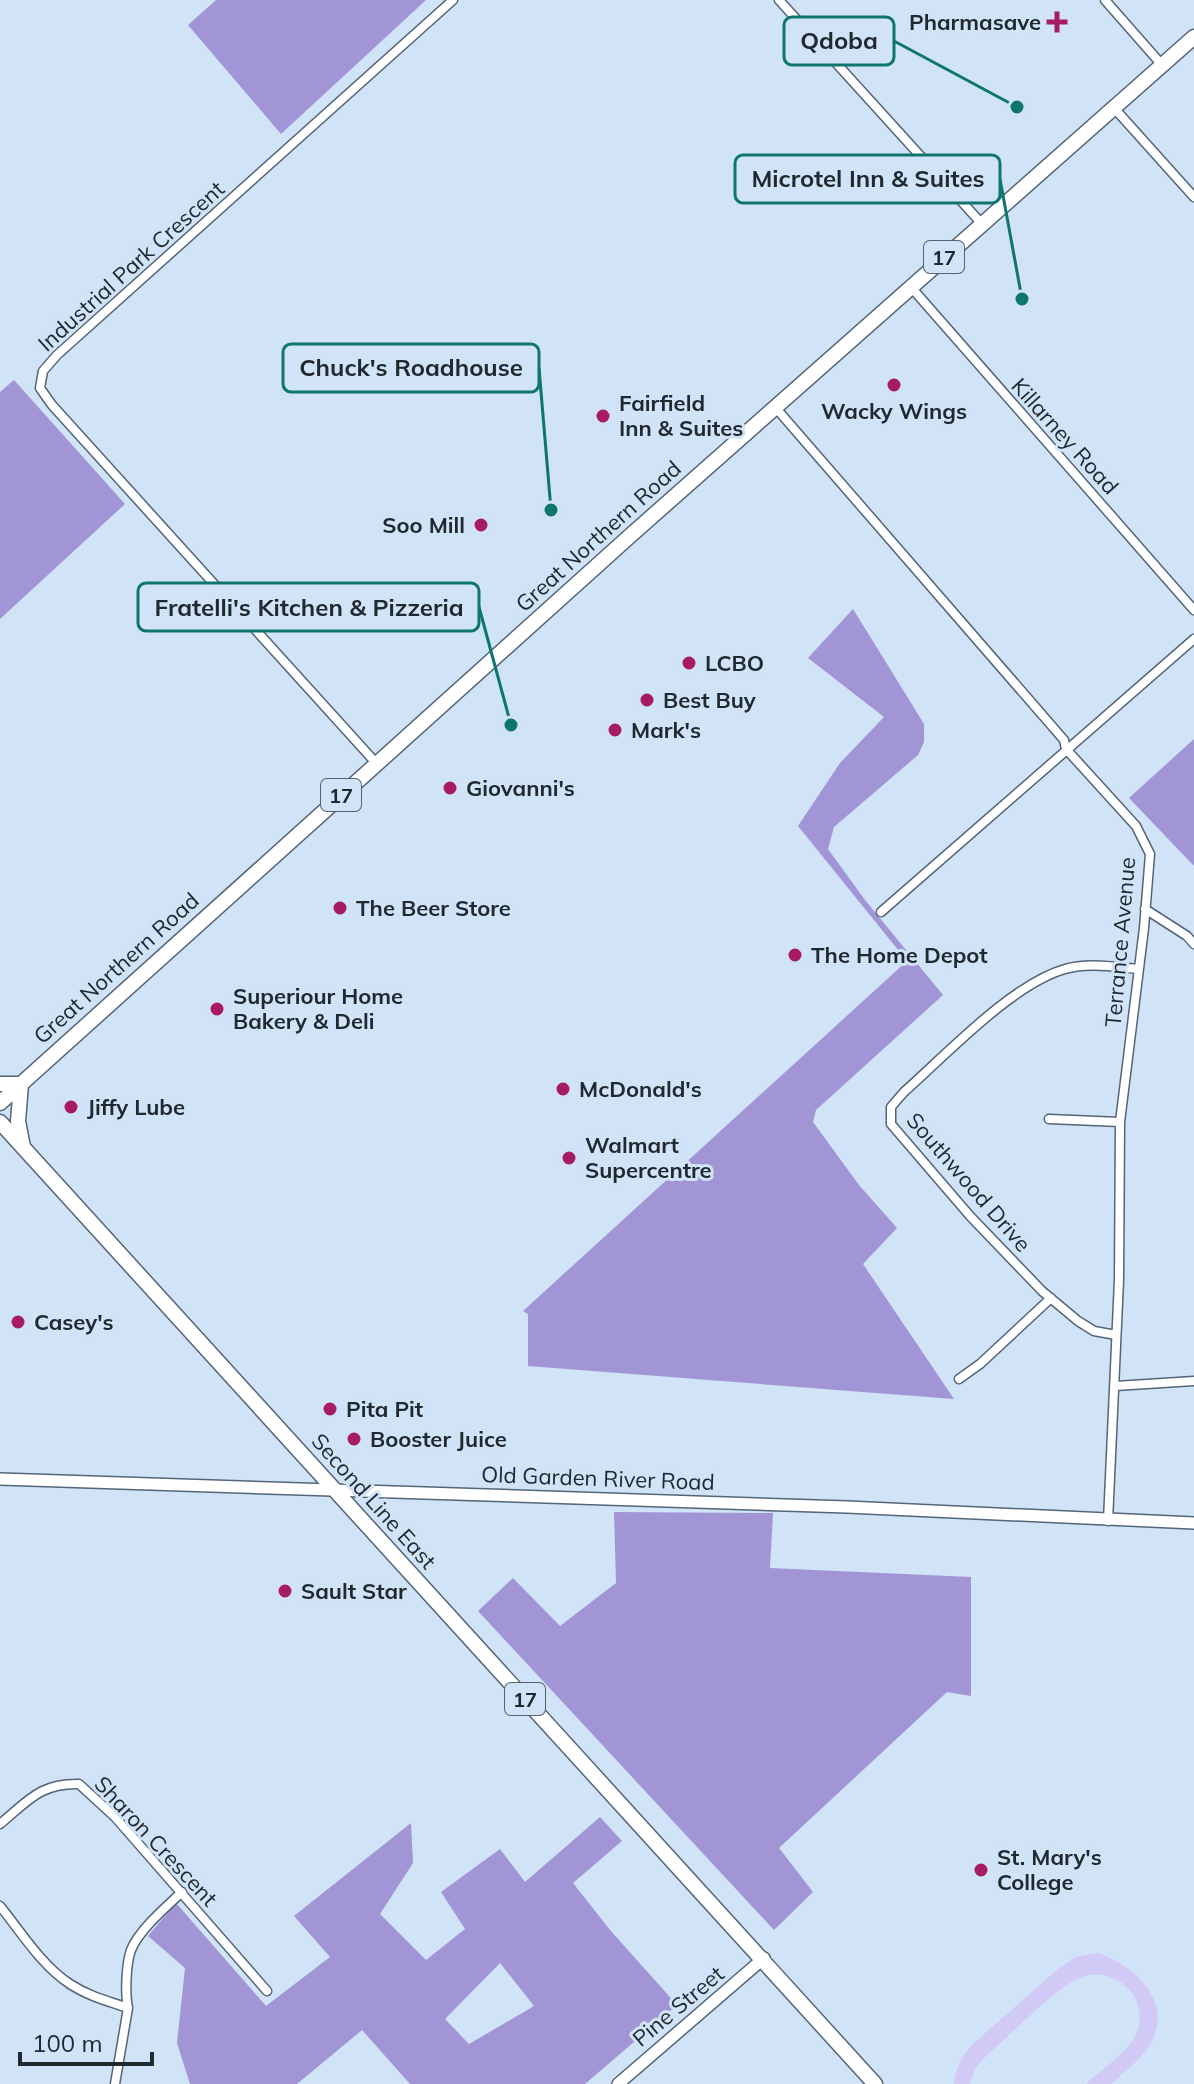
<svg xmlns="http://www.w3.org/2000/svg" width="1194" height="2084" font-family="Mulish,sans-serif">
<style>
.green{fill:#d1c9f6}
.forest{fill:#a195d5;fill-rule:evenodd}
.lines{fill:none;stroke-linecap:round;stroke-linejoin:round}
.street-casing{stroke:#546576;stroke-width:11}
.secondary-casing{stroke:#546576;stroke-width:14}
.highway-casing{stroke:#546576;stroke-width:17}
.street{stroke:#fff;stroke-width:8}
.secondary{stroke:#fff;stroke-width:11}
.highway{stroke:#fff;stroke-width:14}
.poi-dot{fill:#a71c60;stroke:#d0e3f7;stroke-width:3}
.labels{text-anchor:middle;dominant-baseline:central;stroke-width:6;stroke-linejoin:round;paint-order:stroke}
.shield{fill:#d0e3f7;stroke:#56616c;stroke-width:2}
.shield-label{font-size:20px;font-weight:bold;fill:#212930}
.poi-label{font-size:22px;font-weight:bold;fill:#212930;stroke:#d0e3f7;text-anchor:start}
.street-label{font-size:22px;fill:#212930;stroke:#d0e3f7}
.leader{fill:none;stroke:#0f766e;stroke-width:3}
.callout-dot{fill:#0f766e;stroke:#d0e3f7;stroke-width:3}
.callout{fill:#d0e3f7;stroke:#0f766e;stroke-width:3}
.callout-label{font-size:24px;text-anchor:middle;font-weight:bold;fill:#212930}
</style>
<rect width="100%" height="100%" fill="#d0e3f7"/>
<path class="green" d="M1098,1953C1134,1965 1174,2002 1151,2043C1142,2059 1124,2072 1111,2084H1086C1102,2069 1129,2052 1137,2032C1150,1997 1115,1965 1082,1977C1058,1985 1005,2040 983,2059L975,2069L970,2084H954C956,2066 962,2056 974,2043L1058,1969L1076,1957Z"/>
<path class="forest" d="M216,0H426L281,134L188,25Z
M14,380L125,504L0,619V392Z
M853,609L924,724V742L918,755L834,827L828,849L865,900L943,995L816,1110L813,1122L859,1185L897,1228L863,1264L954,1399L528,1366V1314L523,1311L907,961L798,826L840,763L884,717L808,658Z
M1194,739V866L1129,798Z
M614,1512L773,1513L770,1568L971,1577V1696L947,1692L779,1848L813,1892L774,1930L478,1611L513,1578L560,1626L616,1583Z
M600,1817L622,1841L573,1883L610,1930L677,2005L585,2084H410L362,2030L297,2084H190L177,2043L185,1968L148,1936L176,1903L266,2006L330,1957L294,1916L411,1823L413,1863L380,1914L426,1960L465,1929L441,1892L500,1849L525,1882ZM500,1963L534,2006L469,2044L445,2019Z"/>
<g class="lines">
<defs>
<path id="street" d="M779,0L982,224
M1105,0L1162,65
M1115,109L1194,197
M910,286L1194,610
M775,407L1064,740L1066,749L1136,826L1150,854L1144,928L1120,1122L1119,1280L1108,1521
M376,763L52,405L40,388L43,371L57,355L453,0
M1145,909L1187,936L1194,944
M881,912L1194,639
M1049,1119L1120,1122
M1116,1335L1094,1331L1078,1321L1042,1291L970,1216L891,1124V1107L904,1092C946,1055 1012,984 1065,969C1088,962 1115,967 1139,969
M959,1379L980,1364L1051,1298
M1115,1386L1194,1381
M0,1824C28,1801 40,1783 79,1784L115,1817L267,1991
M0,1906C21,1932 42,1966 70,1984C88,1996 108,2001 128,2008
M115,2084L128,2008C125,1994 126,1964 131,1950C139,1930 166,1907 182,1892"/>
<path id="secondary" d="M0,1479L847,1507L1194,1523
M618,2084L764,1958"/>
<path id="highway" d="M0,1084H21
M21,1084L18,1121L23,1147
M0,1103L631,535L1194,37
M0,1122L875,2084"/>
</defs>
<use href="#street" class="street-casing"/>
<use href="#secondary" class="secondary-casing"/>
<use href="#highway" class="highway-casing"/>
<use href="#street" class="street"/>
<use href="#secondary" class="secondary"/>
<use href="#highway" class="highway"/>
</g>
<g class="poi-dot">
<path d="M1053 10h8v8h8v8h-8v8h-8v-8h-8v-8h8z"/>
<circle cx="894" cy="385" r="8"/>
<circle cx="603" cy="416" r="8"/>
<circle cx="481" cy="525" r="8"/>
<circle cx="689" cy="663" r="8"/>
<circle cx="647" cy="700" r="8"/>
<circle cx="615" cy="730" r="8"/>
<circle cx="450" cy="788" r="8"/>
<circle cx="340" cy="908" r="8"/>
<circle cx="795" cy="955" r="8"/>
<circle cx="217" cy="1009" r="8"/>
<circle cx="563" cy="1089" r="8"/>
<circle cx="71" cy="1107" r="8"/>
<circle cx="569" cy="1158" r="8"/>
<circle cx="18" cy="1322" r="8"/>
<circle cx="330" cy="1409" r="8"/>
<circle cx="354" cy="1439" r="8"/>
<circle cx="285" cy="1591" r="8"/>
<circle cx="981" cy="1870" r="8"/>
</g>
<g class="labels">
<g class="shield">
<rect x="924" y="241" width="40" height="32" rx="6"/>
<rect x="321" y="779" width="40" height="32" rx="6"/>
<rect x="505" y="1683" width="40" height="32" rx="6"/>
</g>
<g class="shield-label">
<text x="944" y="257">17</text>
<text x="341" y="795">17</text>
<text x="525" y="1699">17</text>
</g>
<g class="poi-label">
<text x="1041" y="22" text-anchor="end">Pharmasave</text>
<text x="619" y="403">Fairfield<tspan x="619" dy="25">Inn &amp; Suites</tspan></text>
<text x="894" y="411" text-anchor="middle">Wacky Wings</text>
<text x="465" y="525" text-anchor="end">Soo Mill</text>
<text x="705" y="663">LCBO</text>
<text x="663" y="700">Best Buy</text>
<text x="631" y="730">Mark's</text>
<text x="466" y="788">Giovanni's</text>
<text x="356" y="908">The Beer Store</text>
<text x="811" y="955">The Home Depot</text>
<text x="233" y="996">Superiour Home<tspan x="233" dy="25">Bakery &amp; Deli</tspan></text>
<text x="579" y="1089">McDonald's</text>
<text x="87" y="1107">Jiffy Lube</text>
<text x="585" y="1145">Walmart<tspan x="585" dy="25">Supercentre</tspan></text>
<text x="34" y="1322">Casey's</text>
<text x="346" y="1409">Pita Pit</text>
<text x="370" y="1439">Booster Juice</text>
<text x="301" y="1591">Sault Star</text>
<text x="997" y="1857">St. Mary's<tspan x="997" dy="25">College</tspan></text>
</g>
<g class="street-label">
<text transform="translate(131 266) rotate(-42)">Industrial Park Crescent</text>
<text transform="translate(1065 436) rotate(48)">Killarney Road</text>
<text transform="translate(598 536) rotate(-42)">Great Northern Road</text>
<text transform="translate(1120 942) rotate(-85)">Terrance Avenue</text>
<text transform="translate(116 968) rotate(-42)">Great Northern Road</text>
<text transform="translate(969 1182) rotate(49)">Southwood Drive</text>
<text transform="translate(598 1478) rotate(2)">Old Garden River Road</text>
<text transform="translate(374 1501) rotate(48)">Second Line East</text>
<text transform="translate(156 1841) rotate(47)">Sharon Crescent</text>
<text transform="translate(678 2006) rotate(-40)">Pine Street</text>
</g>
</g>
<path class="leader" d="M1017 107L894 41M1022 299L1000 179M551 510L539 368M511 725L479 607"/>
<g class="callout-dot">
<circle cx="1017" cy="107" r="8"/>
<circle cx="1022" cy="299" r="8"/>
<circle cx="551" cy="510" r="8"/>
<circle cx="511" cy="725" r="8"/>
</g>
<g class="callout">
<rect x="784" y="17" width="110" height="48" rx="8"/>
<rect x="735" y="155" width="265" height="48" rx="8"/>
<rect x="283" y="344" width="256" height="48" rx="8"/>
<rect x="138" y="583" width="341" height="48" rx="8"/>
</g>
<g class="callout-label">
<text x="839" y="49">Qdoba</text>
<text x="868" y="187">Microtel Inn &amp; Suites</text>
<text x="411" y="376">Chuck's Roadhouse</text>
<text x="309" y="616">Fratelli's Kitchen &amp; Pizzeria</text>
</g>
<path d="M20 2052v12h132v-12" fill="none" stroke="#212930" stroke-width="4"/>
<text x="32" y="2052" font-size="24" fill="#212930" stroke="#d0e3f7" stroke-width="6" paint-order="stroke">100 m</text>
</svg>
